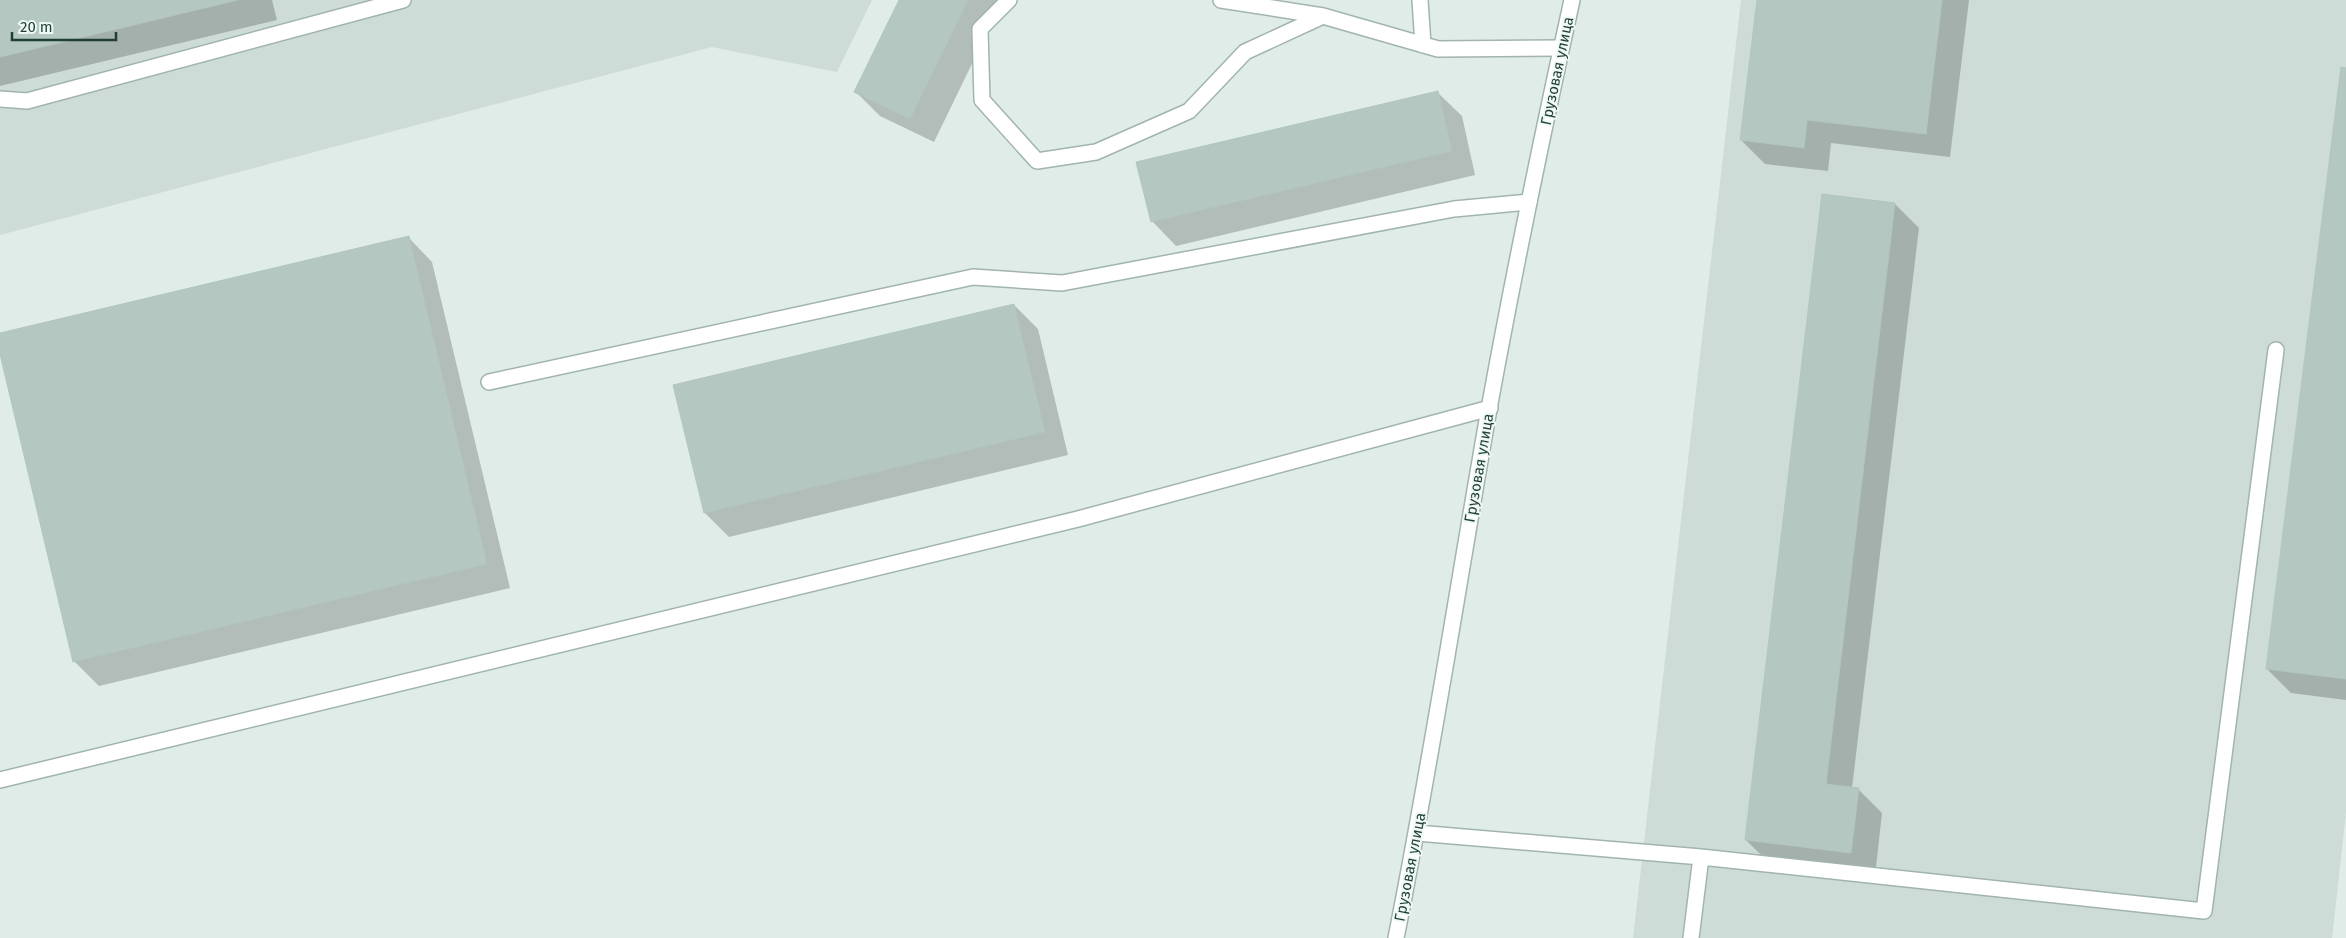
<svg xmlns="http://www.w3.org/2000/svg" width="2346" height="938" font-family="'Fira Sans',sans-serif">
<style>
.built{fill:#cddcd6}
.shadow{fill:#0003}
.building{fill:#b4c7c0;stroke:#b1c6be}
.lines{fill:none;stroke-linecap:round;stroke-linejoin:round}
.service-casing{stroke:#a1b4af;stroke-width:18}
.minor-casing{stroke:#a1b4af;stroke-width:18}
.service{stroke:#fff;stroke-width:15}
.minor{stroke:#fff;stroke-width:15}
.labels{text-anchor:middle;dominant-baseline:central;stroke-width:4;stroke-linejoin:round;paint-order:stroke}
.street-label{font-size:15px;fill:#1e3e37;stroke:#eff8f4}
</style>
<rect width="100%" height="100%" fill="#dfece7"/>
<path class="built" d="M0,0H872L837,72L712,47L0,235Z
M1741,0H2346V812L2332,938H1633Z"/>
<path class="shadow" d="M0,0H272L277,20L0,86Z
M900,0H1003L934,142L880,116L856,92Z
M1758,0H1969L1950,157L1831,143L1828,171L1765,164L1741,140Z
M2346,69V700L2291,693L2267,669Z
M1437,92L1462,116L1475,175L1176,246L1152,221Z
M1895,204L1919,228L1852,788L1858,789L1882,813L1875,876L1770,864L1746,840Z
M408,237L432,262L510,588L99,686L75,662L0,348V335Z
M1014,305L1038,329L1068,455L729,537L705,513Z"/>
<path class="building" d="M0,0H238L0,57Z
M899,0H968L910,119L854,92Z
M1757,0H1942L1926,134L1807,120L1804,148L1740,140Z
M2341,67L2346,68V679L2266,669Z
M1438,91L1452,151L1151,222L1136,162Z
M1822,194L1895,203L1826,784L1859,788L1851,853L1745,840Z
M409,236L487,564L73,662L0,354V333Z
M1014,304L1045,432L704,513L673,385Z"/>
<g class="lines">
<defs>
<path id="service" d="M1009,0L980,29L982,100L1037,161L1096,152L1189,111L1245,52L1323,16
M1221,0L1323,16L1438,49L1561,48
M1420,0L1423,45
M0,99L27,101L403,0
M489,382L973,277L1062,283L1454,209L1529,202
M0,780L1078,519L1490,408
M1417,833L1701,857L2204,911L2276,350
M1691,938L1701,857"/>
<path id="minor" d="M1396,938C1431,762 1458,585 1489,409C1514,272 1542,136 1572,0"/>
</defs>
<use href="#service" class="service-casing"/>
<use href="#minor" class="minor-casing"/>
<use href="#service" class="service"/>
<use href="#minor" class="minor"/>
</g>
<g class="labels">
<g class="street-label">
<text transform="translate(1557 71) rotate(-78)">Грузовая улица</text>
<text transform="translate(1479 468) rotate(-80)">Грузовая улица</text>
<text transform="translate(1410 867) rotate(-79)">Грузовая улица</text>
</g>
</g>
<path d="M12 32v8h104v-8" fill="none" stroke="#1e3e37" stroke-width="2.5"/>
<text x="20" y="32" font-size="15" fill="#1e3e37" stroke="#eff8f4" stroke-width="4" paint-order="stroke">20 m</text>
</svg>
